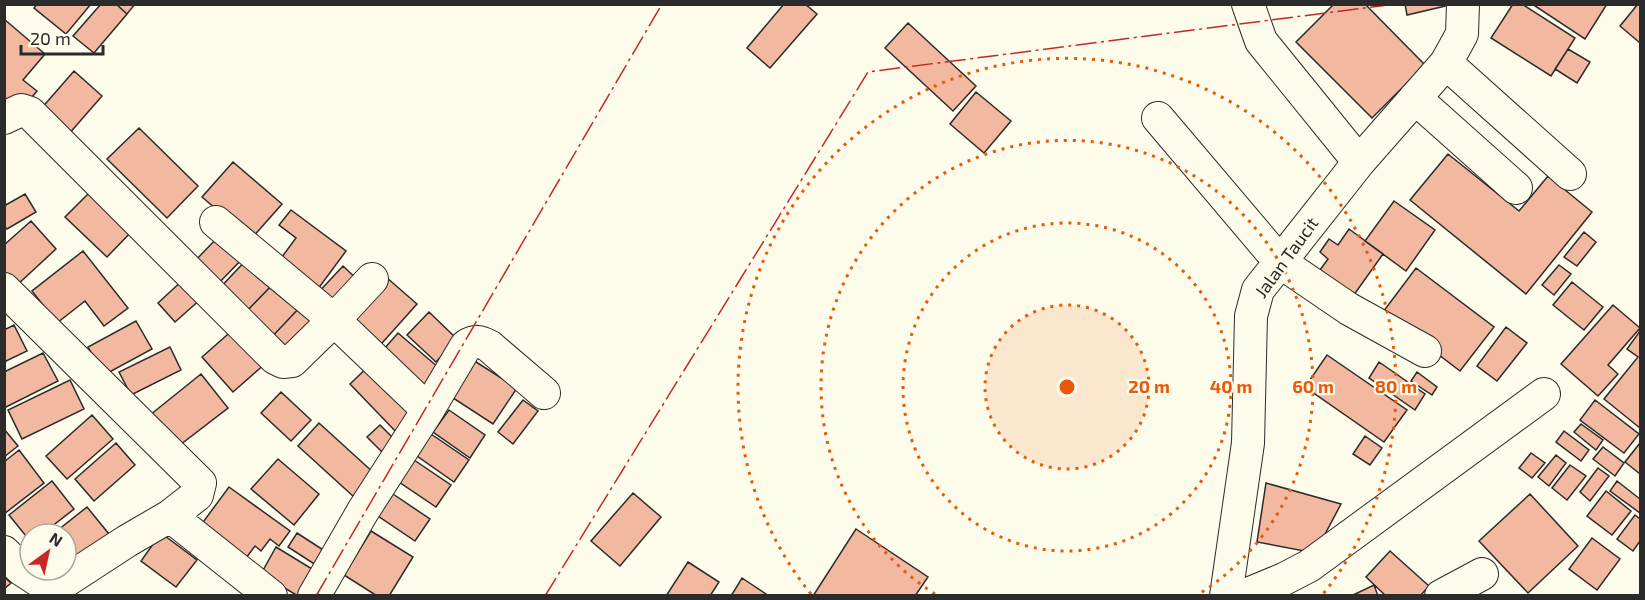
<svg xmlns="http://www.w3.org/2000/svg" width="1645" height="600" font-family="'Exo 2',sans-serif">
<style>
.building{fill:#f2b8a0;stroke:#2b2b2b;stroke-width:1.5}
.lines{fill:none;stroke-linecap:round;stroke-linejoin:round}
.minor-casing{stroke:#2b2b2b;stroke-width:34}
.minor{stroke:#fdfbea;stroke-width:32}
.power{stroke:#c62828;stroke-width:1.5;stroke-dasharray:21 4.5 3 4.5;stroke-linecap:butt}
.ring{fill:none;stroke:#e8590c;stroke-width:3;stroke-dasharray:3 6}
.labels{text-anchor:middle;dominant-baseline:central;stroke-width:4.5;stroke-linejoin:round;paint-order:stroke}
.street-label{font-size:18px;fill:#2b2b2b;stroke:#fdfbea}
.centre{fill:#e8590c;stroke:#fdfbea;stroke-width:3}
.ring-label{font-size:18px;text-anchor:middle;font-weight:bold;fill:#e8590c;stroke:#fdfbea;stroke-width:4.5;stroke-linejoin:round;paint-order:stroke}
</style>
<rect width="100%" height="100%" fill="#fdfbea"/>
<path class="building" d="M37,4H91L66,34L34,8Z
M101,4H116L127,14L94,53L73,36Z
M116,4H135L127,14Z
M784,4H805L817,14L770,68L747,48Z
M1334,4H1365L1425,65L1372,118L1296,42Z
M1405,4H1454L1407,15Z
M1513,4H1522L1575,38L1551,76L1491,38Z
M1532,4H1607L1585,39Z
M1638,4H1640V43L1620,26Z
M4,19L45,54L23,80L37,91L25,105L4,109Z
M908,23L976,86L953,111L885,48Z
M1568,49L1590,62L1577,83L1555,69Z
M74,71L102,96L68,135L40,110Z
M976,92L1011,121L984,153L950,124Z
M139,128L198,186L167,218L107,159Z
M1448,154L1519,211L1548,176L1592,212L1526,294L1410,200Z
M233,162L282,204L251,239L202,197Z
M94,188L135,228L107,257L65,217Z
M25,194L36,212L7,229L4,226V206Z
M1394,201L1435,230L1406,271L1365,241Z
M291,210L346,251L315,293L276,265L296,238L279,225Z
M31,221L56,249L16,286L4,272V245Z
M1349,229L1383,254L1351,299L1317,274L1328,259L1320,252L1329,239L1338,245Z
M1584,232L1596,242L1577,266L1564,257Z
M220,235L244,257L214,288L190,266Z
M83,251L128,308L104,326L85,301L57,323L32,291Z
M251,255L277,280L241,317L215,293Z
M1559,265L1571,274L1554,295L1542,285Z
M343,266L361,283L334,313L315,296Z
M1416,268L1494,327L1460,371L1383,312Z
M386,277L417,304L374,352L344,324Z
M185,278L202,298L175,322L158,303Z
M277,280L303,304L267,342L241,317Z
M1572,282L1603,307L1584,330L1553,305Z
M303,304L322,323L286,360L267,342Z
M1613,305L1640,328L1608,365L1618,374L1598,396L1561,364Z
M429,312L457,339L436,362L407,335Z
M136,321L152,349L104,375L88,347Z
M14,325L27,351L4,362V330Z
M1506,327L1527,343L1497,381L1477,366Z
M235,328L266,363L233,392L202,357Z
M1640,331V428L1604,399L1638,357L1627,349Z
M398,333L445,373L424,398L377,357Z
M170,347L181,370L131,395L119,372Z
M43,353L58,381L4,408V372Z
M1327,355L1407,410L1384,442L1305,387Z
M473,360L517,388L493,424L450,396Z
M1379,362L1425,394L1415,410L1369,378Z
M372,363L421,414L399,435L350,384Z
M1417,372L1437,387L1432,395L1411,381Z
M201,374L228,408L176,448L150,415Z
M70,380L84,409L22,439L8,410Z
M281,392L311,420L291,441L261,413Z
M523,400L538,411L513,444L498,432Z
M1595,400L1639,434L1624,453L1580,420Z
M449,410L485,435L470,458L433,432Z
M92,415L113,439L67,479L46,456Z
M319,423L375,474L354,497L298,446Z
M1581,424L1603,440L1596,450L1574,432Z
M380,425L396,441L383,453L367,437Z
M4,429L18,446L4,457Z
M1564,431L1589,450L1581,461L1556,442Z
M431,434L469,460L454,482L417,456Z
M1365,436L1382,448L1370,465L1353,454Z
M116,443L135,465L94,501L75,479Z
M1640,443V474L1625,462Z
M1603,447L1624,463L1615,476L1593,459Z
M19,450L44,483L4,514V462Z
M1531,453L1545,463L1532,478L1519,468Z
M1556,455L1566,463L1549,486L1538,477Z
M278,459L319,494L294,525L251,489Z
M414,460L451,485L436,507L399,482Z
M1570,465L1586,476L1567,500L1552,488Z
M1598,468L1609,476L1590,501L1580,492Z
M52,481L74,509L42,534H30V541L9,515Z
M1617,481L1640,499V513L1610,491Z
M1266,483L1341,504L1315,553L1257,542Z
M229,487L290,531L279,546L270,539L261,551L255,546L243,562L198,529Z
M1606,491L1631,511L1612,535L1587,516Z
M633,493L661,517L620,566L591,541Z
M393,494L430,519L415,541L378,516Z
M1530,494L1578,546L1528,593L1479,541Z
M87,507L109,534L66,569V534H53Z
M1635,515L1640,519V541L1633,551L1617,539Z
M856,529L928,577L915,596H813Z
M371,531L413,557L389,596H377L344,575Z
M161,533L197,560L176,587L141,561Z
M297,533L331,555L322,569L288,547Z
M1592,538L1620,559L1597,590L1569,569Z
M276,547L322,575L310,596H298L261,574Z
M1390,551L1429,586L1420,596H1386L1366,577Z
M688,562L719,582L710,596H666Z
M4,577L11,583L4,589Z
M742,578L769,596H731Z
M1374,585L1378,596H1353V595Z"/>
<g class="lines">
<defs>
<path id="minor" d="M1248,4L1261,41L1359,162
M1446,63L1570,174
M1415,98L1516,188
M4,118L21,110L30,113L275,358L283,362L292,361L334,320L428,410L363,511L314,596
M1158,118L1280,262L1349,309L1425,351
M216,222L334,320L372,279
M4,289L200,483L197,495L170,516L127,541L61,584H44L21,569L4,552
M428,410L466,346C475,340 480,341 489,346L544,393
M170,516L271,596
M1226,596L1248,443L1251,316L1258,290L1359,162L1446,63L1462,34L1463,4
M1243,596L1284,579L1309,566L1544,394
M1441,596L1482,574"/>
</defs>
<use href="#minor" class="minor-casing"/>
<use href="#minor" class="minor"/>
<path class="power" d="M316,596L662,4
M545,596L868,72L1395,4"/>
</g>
<circle cx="1067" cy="387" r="82" fill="#e8590c" fill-opacity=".12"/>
<g class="ring">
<circle cx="1067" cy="387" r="82"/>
<circle cx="1067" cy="387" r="164"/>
<path d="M935 594A246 246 0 1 1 1199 594"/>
<path d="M811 594A329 329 0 1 1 1323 594"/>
</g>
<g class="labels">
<g class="street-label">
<text transform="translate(1286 257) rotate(-54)">Jalan Taucit</text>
</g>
</g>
<circle cx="1067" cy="387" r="9" class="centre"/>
<g class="ring-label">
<text x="1149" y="393">20 m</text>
<text x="1231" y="393">40 m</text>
<text x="1313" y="393">60 m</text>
<text x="1396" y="393">80 m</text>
</g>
<rect width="1645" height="600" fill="none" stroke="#2b2b2b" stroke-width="12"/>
<g transform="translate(48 552) rotate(33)"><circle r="28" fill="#fdfbea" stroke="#a9a89e" stroke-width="1.5"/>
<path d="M0-4.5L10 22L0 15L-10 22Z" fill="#c62828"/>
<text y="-9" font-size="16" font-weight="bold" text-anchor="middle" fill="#2b2b2b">N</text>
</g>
<path d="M21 45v9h82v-9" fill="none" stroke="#2b2b2b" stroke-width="3"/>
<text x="30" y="45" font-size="18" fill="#2b2b2b" stroke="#fdfbea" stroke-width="4.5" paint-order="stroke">20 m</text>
</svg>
